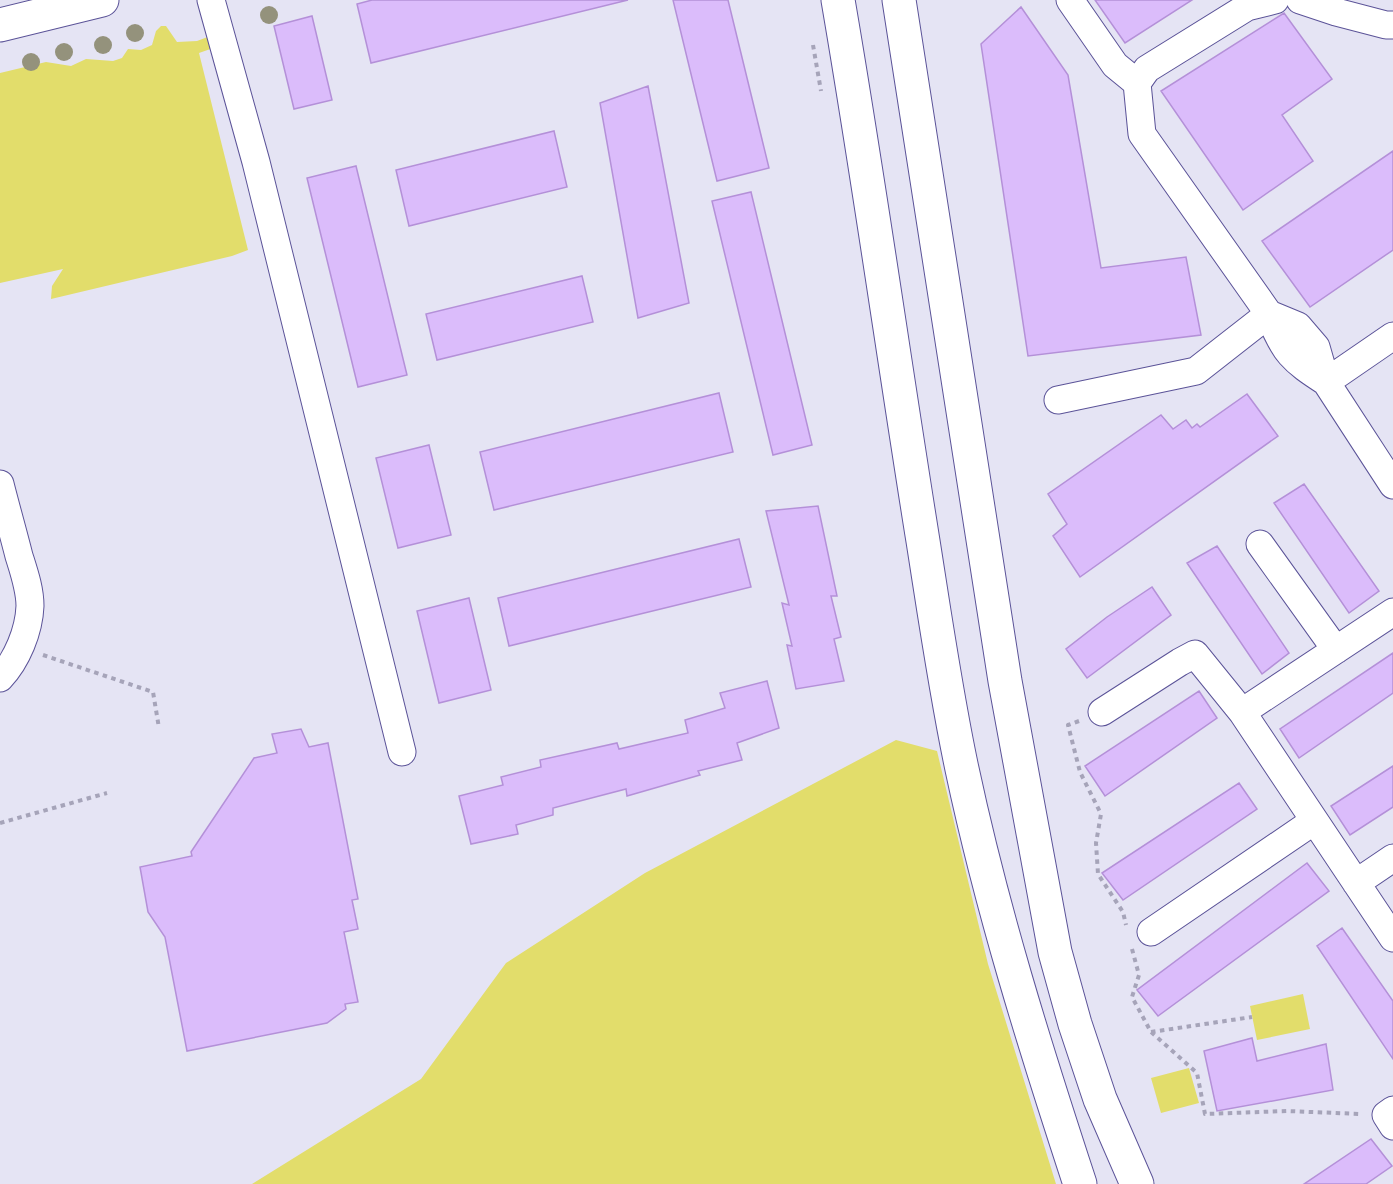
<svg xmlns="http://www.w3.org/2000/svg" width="1393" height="1184" font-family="Mulish,sans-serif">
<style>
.green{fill:#e2dd6b}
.building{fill:#dbbcfb;stroke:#b490d8;stroke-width:1.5}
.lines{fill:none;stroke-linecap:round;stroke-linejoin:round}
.minor-casing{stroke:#5b5398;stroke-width:29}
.major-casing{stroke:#5b5398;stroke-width:35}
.highway-casing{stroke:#5b5398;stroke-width:35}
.path{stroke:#a6a4b9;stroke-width:4;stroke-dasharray:4.5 4.5;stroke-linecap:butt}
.minor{stroke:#fff;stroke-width:27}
.major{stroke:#fff;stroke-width:33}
.highway{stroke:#fff;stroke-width:33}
.tree{fill:#94927c}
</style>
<rect width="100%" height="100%" fill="#e5e4f4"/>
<path class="green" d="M161,26H166L177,42L197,41L213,35L219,46L199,53L248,250L232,256L51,299L52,286L63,269L0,283V73L46,62L71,66L86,59L113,61L122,58L128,49L141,50L152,45L156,31Z
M896,740L937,751L988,964L1056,1184H252L421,1079L506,963L645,873Z
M1303,994L1310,1029L1257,1040L1250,1006Z
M1189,1068L1199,1103L1161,1113L1151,1078Z"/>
<path class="building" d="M372,0H628L371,63L357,4Z
M673,0H728L769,168L717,181Z
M1095,0H1192L1125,43Z
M1021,7L1068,75L1101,268L1186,257L1201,335L1028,356L981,44Z
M1284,13L1332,79L1282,115L1313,161L1243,210L1161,91Z
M312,16L332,100L294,109L274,26Z
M648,86L689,303L638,318L600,103Z
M554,131L567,187L409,226L396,170Z
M1393,151V250L1310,307L1262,241Z
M356,166L407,375L358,387L307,178Z
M751,192L812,445L773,455L712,201Z
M582,276L593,322L437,360L426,314Z
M719,393L733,452L494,510L480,452Z
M1247,394L1278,436L1080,577L1053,536L1067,524L1048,494L1161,415L1173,429L1186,420L1192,428L1197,424L1200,427Z
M429,445L451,535L398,548L376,458Z
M1304,484L1379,591L1349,613L1274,503Z
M818,506L837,596H831L841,637L834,639L844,681L796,689L787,645L792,646L782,603L789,605L766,511Z
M739,539L751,587L509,646L498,598Z
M1217,546L1289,653L1262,674L1187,563Z
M1152,587L1171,615L1087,678L1066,649L1107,617Z
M469,598L491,690L439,703L417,611Z
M1393,653V693L1299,758L1280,729Z
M767,681L779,728L737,743L742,760L698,771L700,775L627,796L626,789L553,808V815L516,825L518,834L471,844L459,796L503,785L501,777L541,767L540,760L617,743L619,749L688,733L685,720L725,708L720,693Z
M1199,691L1217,718L1105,796L1085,766Z
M301,729L309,747L328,743L358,899L352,900L358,929L344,932L358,1002L345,1004L346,1009L327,1023L187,1051L165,937L148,912L140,867L192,856L191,852L254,758L277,753L272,734Z
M1393,766V807L1350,835L1331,806Z
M1239,783L1257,809L1123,900L1102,873Z
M1307,863L1329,891L1158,1016L1137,990Z
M1342,928L1393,1001V1059L1317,946Z
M1252,1038L1257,1061L1326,1044L1333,1090L1217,1111L1204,1051Z
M1371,1139L1392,1166L1366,1184H1304Z"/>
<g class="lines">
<defs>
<path id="minor" d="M211,0L256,162L402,752
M1070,0L1115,65L1137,83
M1275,0L1247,7L1147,69L1137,83L1142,134L1269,314C1284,353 1292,360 1326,382
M1300,0L1336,12L1386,25H1393
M1269,314L1298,326L1316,347L1326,382L1393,485
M1326,382L1393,336
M1058,400L1196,371L1269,314
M0,484C6,508 13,532 19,556C24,572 30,589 30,606C29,631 17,660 0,678
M1260,544L1336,650
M1393,612L1242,712L1393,938
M1102,712L1180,662L1195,654L1242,712
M1356,883L1393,858
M1151,932L1314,821
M1393,1110L1386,1115L1393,1126"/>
<path id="major" d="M0,25L102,0"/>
<path id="highway" d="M838,0C869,180 894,361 923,541C935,617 946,694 962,769C992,910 1035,1047 1080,1184
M899,0L1005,681L1055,952L1075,1024L1100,1099L1137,1184"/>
</defs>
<use href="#minor" class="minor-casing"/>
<use href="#major" class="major-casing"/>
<use href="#highway" class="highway-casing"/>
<path class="path" d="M813,45L821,91
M43,655L153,692L159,728
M1079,721L1068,725L1080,772L1101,814L1096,843L1098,874L1123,912L1126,925
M0,823L107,793
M1132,949L1139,975L1132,997L1151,1032L1197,1073L1205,1114L1287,1111L1361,1114
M1151,1032L1252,1017"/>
<use href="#minor" class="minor"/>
<use href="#major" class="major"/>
<use href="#highway" class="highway"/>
</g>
<g class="tree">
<circle cx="269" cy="15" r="9"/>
<circle cx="135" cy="33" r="9"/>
<circle cx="103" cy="45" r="9"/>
<circle cx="64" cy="52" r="9"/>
<circle cx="31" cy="62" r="9"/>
</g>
</svg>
